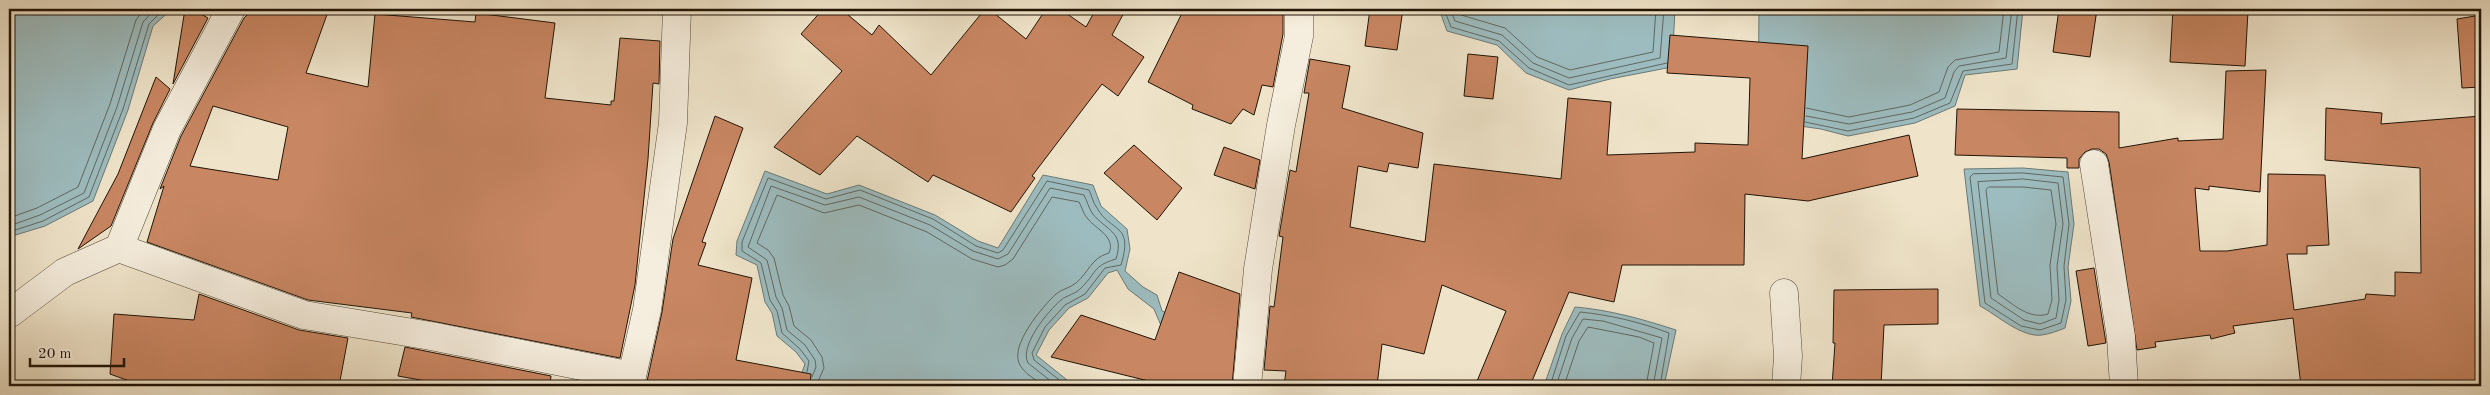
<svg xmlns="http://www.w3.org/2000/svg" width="2490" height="395" font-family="'Old Standard TT',serif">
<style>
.water{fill:#9dbcbf;stroke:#6b7975}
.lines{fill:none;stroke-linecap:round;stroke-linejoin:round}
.shore{stroke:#5f6862;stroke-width:1}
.building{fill:#c88662;stroke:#211406;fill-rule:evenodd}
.street-casing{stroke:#544837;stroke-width:29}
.street{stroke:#f5eddd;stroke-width:28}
</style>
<rect width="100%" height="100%" fill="#efe4ca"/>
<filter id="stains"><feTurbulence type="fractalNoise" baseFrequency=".004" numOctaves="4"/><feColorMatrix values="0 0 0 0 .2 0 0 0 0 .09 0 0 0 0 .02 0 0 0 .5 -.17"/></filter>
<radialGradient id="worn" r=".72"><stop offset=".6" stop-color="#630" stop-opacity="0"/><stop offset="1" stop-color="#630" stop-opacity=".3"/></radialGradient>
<path class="water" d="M9,9H172L153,26L128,110L93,201L45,226L9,237Z
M1439,9H1675L1672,67L1610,79L1569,90L1526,73L1497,45L1447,31Z
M1759,9H2023L2017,69L1965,75L1955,106L1915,123L1848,136L1821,129L1758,120Z
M2023,168L2068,172L2074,224L2068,267L2071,301L2065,328C2058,331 2049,334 2042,335C2022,338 1997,315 1980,306L1964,169Z
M765,171L827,194L859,185L935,215L978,241L998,248L1043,175L1093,185L1101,206L1127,229L1130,249L1125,271L1143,287L1157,295L1162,311L1221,336L1162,328L1154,309L1128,289L1117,270L1108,273L1088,298L1069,308L1049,330L1036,355L1072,384L1082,386H797L805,364L796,352L777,336L772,313L765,302L757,265L736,255L737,241Z
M1575,307C1610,310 1642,319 1676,330L1664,386H1544L1562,334Z"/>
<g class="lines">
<path class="shore" d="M1444,9L1451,27L1499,41L1529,68L1569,85L1667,63
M1450,9L1455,21L1502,35L1533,63L1569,78L1660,58L1664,9
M1458,9L1461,15L1505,28L1537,57L1570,70L1653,52L1656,9
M1806,108L1849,117L1910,105L1939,92L1948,67L1955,60L1999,52L2004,9
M1806,116L1849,124L1912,112L1945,98L1954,72L1959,66L2006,58L2012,9
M1805,122L1848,131L1914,118L1950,103L1963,71L2012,64L2018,9
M2023,173L2063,177L2069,224L2064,266L2066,300L2061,323L2040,330L2021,326L1985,303L1970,177L1973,174Z
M2023,179L2058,183L2063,224L2057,266L2059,300L2056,318L2040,324L2024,320L1991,298L1978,182Z
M1989,187H2023L2051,190L2056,224L2050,265L2052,300L2048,314C2029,320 2013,304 1998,294L1986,190Z
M9,218L37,208L78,187L110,104L136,20L144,9
M9,226L40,215L84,193L117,107L143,22L155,9
M9,232L43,221L89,197L123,109L149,24L164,9
M807,372L809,361L800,349L782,333L777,311L770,300L761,263L742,251V242L768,178L826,199L860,190L933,219L976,246L998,253L1003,250L1047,181L1089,190C1092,196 1093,203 1097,208C1111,233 1134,223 1121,265L1105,268L1085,294L1065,305L1045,327L1032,353L1034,360L1067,386
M812,377L816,367L815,360L805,345L787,330L782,308L776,297L767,260L748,247L771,186L825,205L859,197L930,225L973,251L998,259L1008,254L1050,188L1084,195C1087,201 1089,208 1092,213C1106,231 1125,231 1116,259C1092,266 1097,273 1081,288C1076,294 1067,295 1061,300C1048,311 1019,346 1028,363L1057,386
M816,386L824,368L822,357L811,340L794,326L789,306L783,295L774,258L768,250L757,243L777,195L824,213L859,205L927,232L972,259L998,267L1005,265L1013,259L1052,197L1079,202C1082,207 1083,214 1088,219C1096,229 1116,237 1109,253C1091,258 1089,272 1076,283C1070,288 1062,289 1056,294C1042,307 1011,344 1019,363C1023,373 1036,380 1045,386
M1550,386L1566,336L1580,312C1610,315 1640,322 1669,333L1660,386
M1556,386L1572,338L1583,319L1603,321L1662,338L1653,386
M1564,386L1579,341L1588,327L1639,337L1654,343L1646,386"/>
</g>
<path class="building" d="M185,9H192L208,18L173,84Z
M253,9H329L306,73L368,87L375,14L475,22L476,13L555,23L545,98L611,105V101H614L620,38L660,41L659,84L653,83L648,159L635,285L620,358L411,317L412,313L308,300L147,242L164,186L160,189L181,136L244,18ZM213,106L288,127L278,180L190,166Z
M823,9H841L872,35L879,25L931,75L985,9H989L1026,39L1046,9H1060L1086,27L1096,9H1126L1112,35L1144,57L1118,96L1102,84L1032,176L1035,178L1011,212L933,175L928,182L857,136L820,175L774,147L842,71L801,34Z
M1184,9H1261L1283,14V34L1273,87L1262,85L1254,115L1243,109L1231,124L1192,109L1193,105L1148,82Z
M1370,9H1403L1397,50L1365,46Z
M2059,9H2097L2090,57L2053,52Z
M2173,9L2248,11L2245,66L2170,62Z
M2481,15V87L2462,88L2457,19Z
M1670,35L1808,46L1802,159L1909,135L1918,176L1808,201L1745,194L1744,265H1622L1614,302L1569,292L1530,386H1475L1506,311L1442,285L1424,354L1382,344L1377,386H1284L1286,371L1264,370L1270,306L1274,307L1283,237L1279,236L1290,170L1296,172L1309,93H1304L1310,59L1350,66L1342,108L1423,133L1418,168L1389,163L1387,172L1358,166L1350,227L1425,242L1434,164L1561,179L1568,98L1611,102L1607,155L1695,152V143L1748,145L1750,78L1667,73Z
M1468,54L1498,57L1493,99L1464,96Z
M2266,70L2260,192L2209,186V190L2195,188L2200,251H2227L2267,245L2268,174L2325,175L2329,245L2307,246V254H2287L2294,310L2365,299L2366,294L2395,296V272L2421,273L2420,168L2325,160L2326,108L2382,113L2381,124L2481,116V386H2301L2293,318L2233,326L2235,333L2211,339L2210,335L2155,342L2156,347L2137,350L2109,162L2106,154L2099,149H2092L2085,152L2079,159V168H2067V158L1955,155L1957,109L2119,112V148L2178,138V141L2223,139L2226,71Z
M156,77L170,89L153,123L111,226L78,249L118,174Z
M715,116L743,128L702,242L706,243L698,265L752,278L736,360L811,374L810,386H646L662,312L673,239Z
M1134,145L1182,188L1157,220L1104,173Z
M1224,147L1260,160L1255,189L1214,175Z
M2094,268L2106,343L2088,346L2076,271Z
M1179,272L1240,294L1232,386H1169L1051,357L1081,315L1155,340Z
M1938,289V324L1884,325L1881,386H1832L1835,343H1833L1834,290Z
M199,294L299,330L348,338L339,386H143L110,374L114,314L194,320Z
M405,347L551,376L550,386H454L398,376Z"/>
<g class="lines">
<defs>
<path id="street" d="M2094,164L2121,337L2124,386
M119,248L304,315L431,336L632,376L630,386
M1784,293L1788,356L1786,386
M9,314L65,272L119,248L167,129L231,9
M632,376L647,310L673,123L677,9
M1247,386L1258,269L1281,125L1299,36V9"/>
</defs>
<use href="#street" class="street-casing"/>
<use href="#street" class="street"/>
</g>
<rect width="2490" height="395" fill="none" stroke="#efe4ca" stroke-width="30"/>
<rect x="10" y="10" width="2470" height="375" fill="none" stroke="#211406" stroke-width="2.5"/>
<rect x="15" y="15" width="2460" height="365" fill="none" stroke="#211406"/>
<path d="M30 358v8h94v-8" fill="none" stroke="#211406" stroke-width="2.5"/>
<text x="38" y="358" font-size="15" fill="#211406" stroke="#f5eddd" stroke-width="4" paint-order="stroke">20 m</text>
<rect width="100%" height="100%" filter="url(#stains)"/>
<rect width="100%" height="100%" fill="url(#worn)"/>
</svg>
